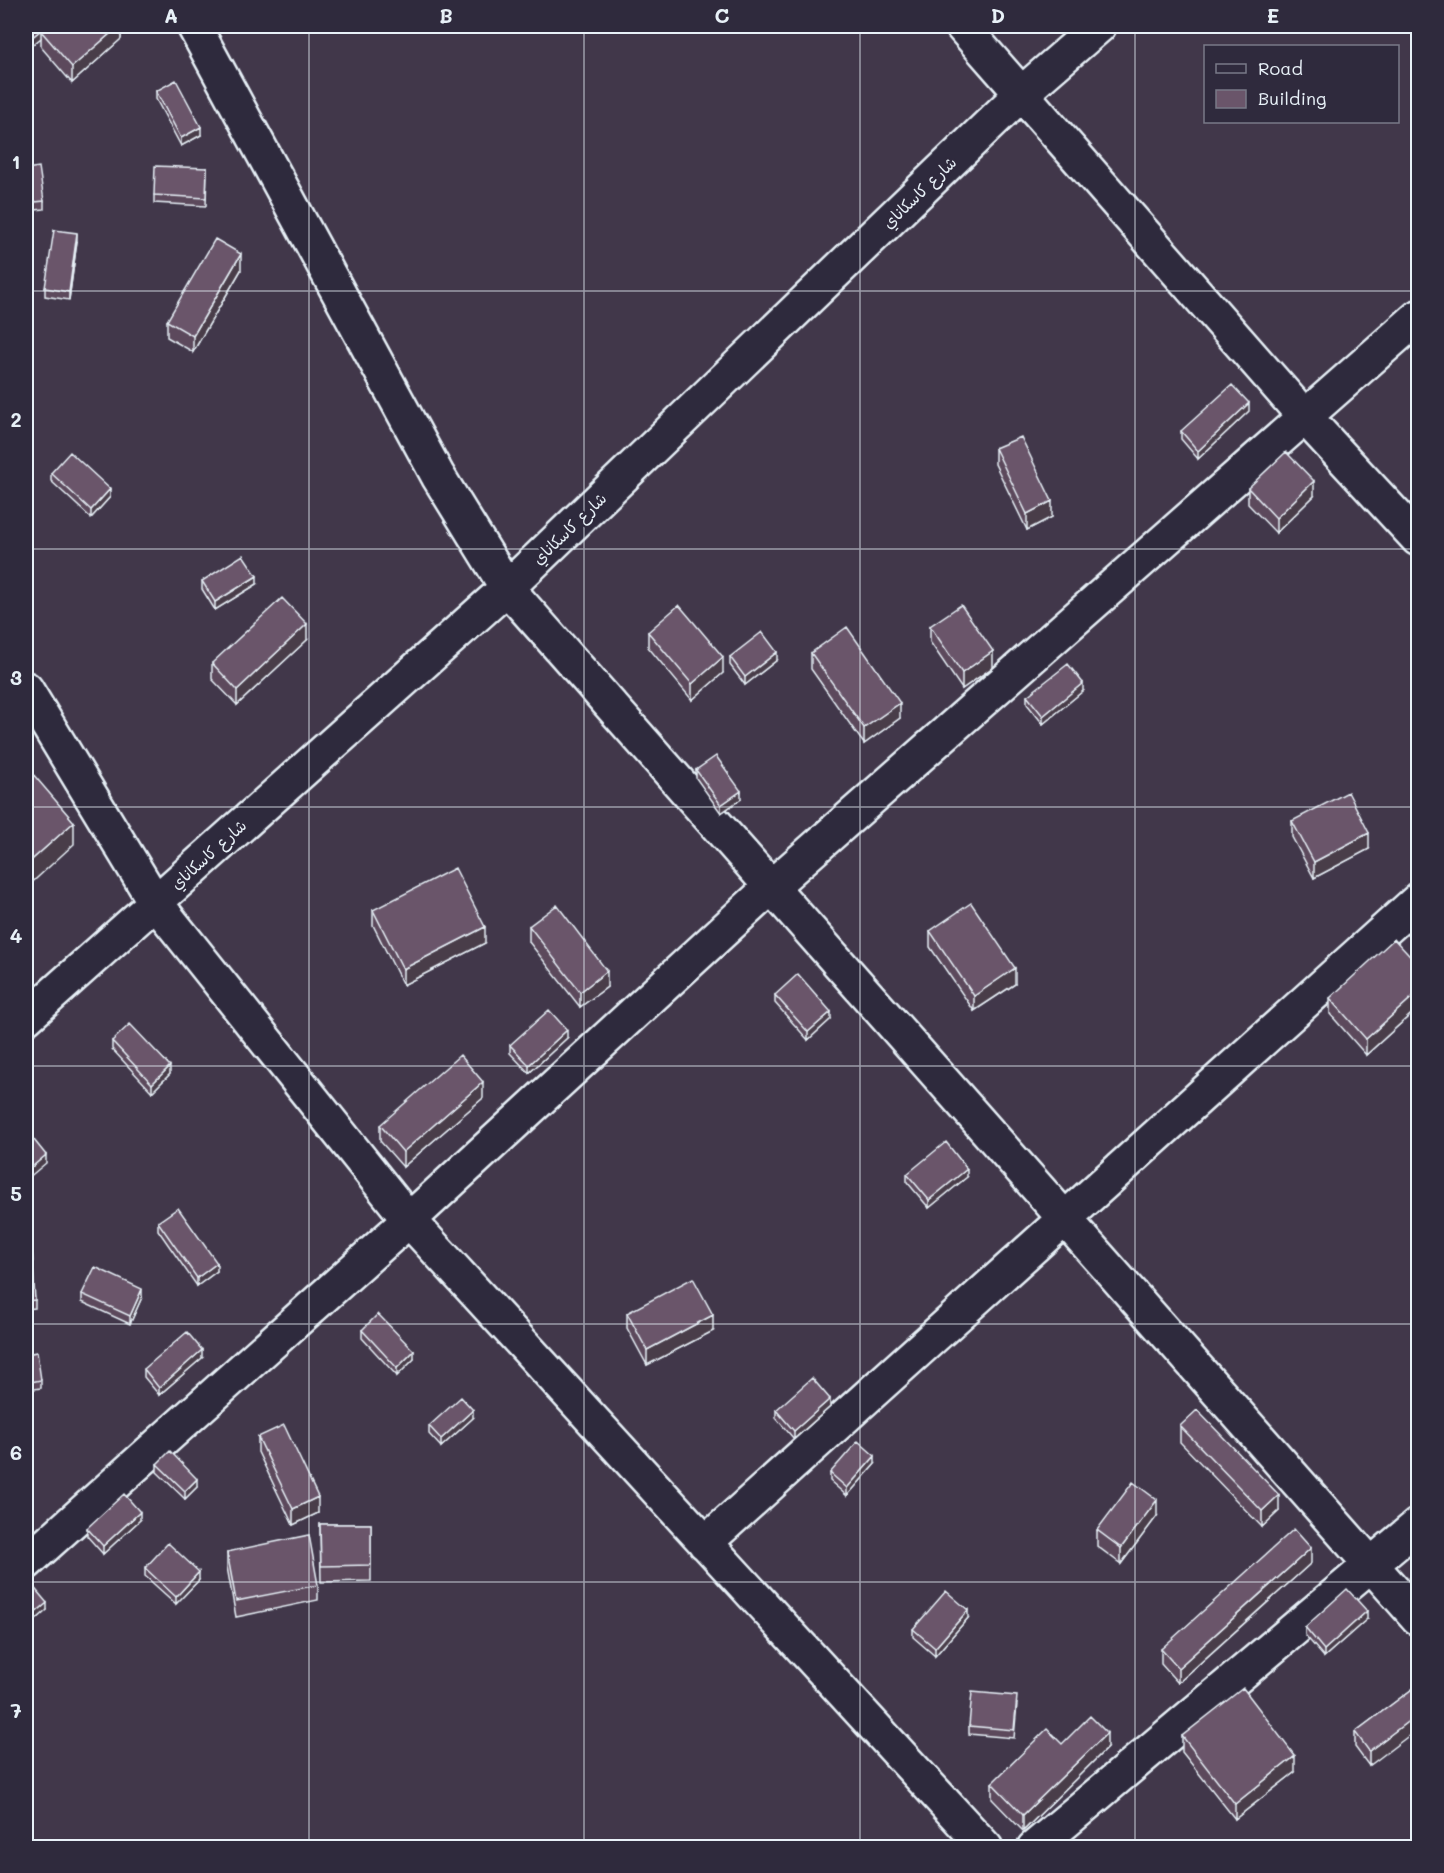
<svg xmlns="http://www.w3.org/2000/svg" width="1444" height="1873" font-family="Mali,'Playpen Sans Arabic',sans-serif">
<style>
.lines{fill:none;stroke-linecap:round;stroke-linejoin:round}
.minor-casing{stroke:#e8f1f8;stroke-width:38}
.minor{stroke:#2f2a3d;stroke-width:33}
.wall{fill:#5b495b;stroke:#e8f1f8;stroke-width:1.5}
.shaded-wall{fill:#4a3c4a;stroke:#e8f1f8;stroke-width:1.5}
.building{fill:#6a556a;stroke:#e8f1f8;stroke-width:1.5}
.grid{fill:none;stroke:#e8f1f8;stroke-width:1.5;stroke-opacity:0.55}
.labels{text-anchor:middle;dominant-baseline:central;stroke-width:4.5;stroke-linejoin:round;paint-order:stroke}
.street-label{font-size:16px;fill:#e8f1f8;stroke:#2f2a3d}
.neatline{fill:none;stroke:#e8f1f8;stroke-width:2}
.grid-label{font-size:20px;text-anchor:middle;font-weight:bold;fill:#e8f1f8}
</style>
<rect width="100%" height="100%" fill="#41374a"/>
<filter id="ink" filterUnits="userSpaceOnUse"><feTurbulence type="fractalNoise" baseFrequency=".0167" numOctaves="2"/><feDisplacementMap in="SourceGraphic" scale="12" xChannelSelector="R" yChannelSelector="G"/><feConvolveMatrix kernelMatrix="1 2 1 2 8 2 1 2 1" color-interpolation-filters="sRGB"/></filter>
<g filter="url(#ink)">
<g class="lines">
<defs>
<path id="minor" d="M194,26L438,476L507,588L1418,1618
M962,26L1304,416L1418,539
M26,689L155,902L409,1220L986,1848
M26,1018L507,588L1022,93L1099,26
M705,1543L1418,900
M26,1563L409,1220L772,886L1418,317
M1034,1848L1418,1525"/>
</defs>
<use href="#minor" class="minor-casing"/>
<use href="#minor" class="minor"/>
</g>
<path class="wall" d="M26,26H121V39L72,83L41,47V38L26,50Z
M156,91L201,135L181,146L156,99Z
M207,168L206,206L154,203V195Z
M26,169L44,201V209L26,211Z
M77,241L69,300L45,296V288Z
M241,270L193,352L167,337V321Z
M1249,411L1198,459L1181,439V431Z
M995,448L1052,517L1027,530L995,464Z
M51,473L110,497L91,518L51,481Z
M1248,488L1314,496L1276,533L1248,504Z
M202,581L257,584L215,610L202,589Z
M930,626L993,667L962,689L930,642Z
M648,632L723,673L692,700L648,647Z
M307,640L237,705L212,679V663Z
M811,653L900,718L864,744L811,669Z
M730,657L777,660L745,685L730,665Z
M1083,691L1043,724L1027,704V696Z
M696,770L741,799L721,813L696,778Z
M1292,821L1369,849L1314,878L1292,837Z
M373,910L485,943L403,985L373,925Z
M529,926L607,987L580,1007L529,942Z
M930,931L1015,984L974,1011L930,947Z
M1419,966V1007L1366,1055L1330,1014V998Z
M775,995L831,1019L808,1040L775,1003Z
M567,1038L529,1073L510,1053V1045Z
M112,1041L170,1074L152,1092L112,1049Z
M483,1098L403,1167L380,1141V1125Z
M907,1174L967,1177L929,1208L907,1182Z
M158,1222L217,1271L197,1286L158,1230Z
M26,1250L35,1300V1308L26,1309Z
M82,1294L142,1297L130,1324L82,1302Z
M627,1313L713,1331L647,1365L627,1328Z
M362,1330L414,1359L397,1376L362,1338Z
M26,1354L41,1380V1388L26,1390Z
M202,1358L159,1395L144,1377V1369Z
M830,1407L794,1439L776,1418V1410Z
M473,1418L441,1447L429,1434V1426Z
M1180,1426L1279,1511L1262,1527L1180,1442Z
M258,1437L318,1513L293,1525L258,1452Z
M157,1464L197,1487L185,1499L157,1472Z
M875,1464L847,1496L830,1481V1473Z
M1157,1516L1121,1564L1097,1546V1530Z
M140,1520L103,1554L87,1536V1528Z
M320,1524H371V1581L321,1582Z
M227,1552L318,1585V1600L236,1617L227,1567Z
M1311,1563L1178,1683L1161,1664V1649Z
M145,1568L199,1580L176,1604L145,1576Z
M26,1588L47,1610L29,1626L26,1623Z
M968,1618L935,1656L913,1637V1629Z
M1367,1619L1324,1657L1305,1635V1627Z
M1419,1684L1369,1766L1355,1747V1732Z
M1017,1704L1014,1738L969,1734V1726Z
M1182,1736L1295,1772L1235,1819L1182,1752Z
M1062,1744L1107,1748L1023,1831L992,1799V1783Z"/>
<path class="shaded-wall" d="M46,26L41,31V38L26,50V42Z
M119,26H121V39L72,83V67Z
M201,127V135L181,146V138Z
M77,233V241L69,300V292Z
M241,254V270L193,352V336Z
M1249,403V411L1198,459V451Z
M1314,481V496L1276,533V518Z
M110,489V497L91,518V510Z
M1052,501V517L1027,530V514Z
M257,576V584L215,610V602Z
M307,624V640L237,705V690Z
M993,651V667L962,689V673Z
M777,652V660L745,685V677Z
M723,657V673L692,700V684Z
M1083,683V691L1043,724V716Z
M900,703V718L864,744V728Z
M741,791V799L721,813V805Z
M74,822V844L26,888V865Z
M1369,833V849L1314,878V862Z
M485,927V943L403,985V969Z
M1015,968V984L974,1011V996Z
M607,971V987L580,1007V992Z
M1419,991V1007L1366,1055V1039Z
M831,1012V1019L808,1040V1032Z
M567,1030V1038L529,1073V1065Z
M170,1066V1074L152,1092V1084Z
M483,1082V1098L403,1167V1152Z
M46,1155V1163L27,1179V1171Z
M967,1169V1177L929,1208V1200Z
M217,1263V1271L197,1286V1278Z
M142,1289V1297L130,1324V1316Z
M713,1315V1331L647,1365V1350Z
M202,1350V1358L159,1395V1388Z
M414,1351V1359L397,1376V1368Z
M830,1399V1407L794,1439V1431Z
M473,1410V1418L441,1447V1439Z
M875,1456V1464L847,1496V1488Z
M197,1479V1487L185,1499V1491Z
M1279,1495V1511L1262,1527V1511Z
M318,1497V1513L293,1525V1509Z
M1157,1500V1516L1121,1564V1548Z
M140,1512V1520L103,1554V1546Z
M1311,1548V1563L1178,1683V1668Z
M199,1572V1580L176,1604V1597Z
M47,1603V1610L29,1626V1618Z
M968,1610V1618L935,1656V1648Z
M1367,1611V1619L1324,1657V1650Z
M1419,1713V1728L1369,1766V1751Z
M1107,1733V1748L1023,1831V1815Z
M1295,1756V1772L1235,1819V1804Z"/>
<path class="building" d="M26,26H46L26,42Z
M47,26H119L72,67L41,31Z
M176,80L201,127L181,138L156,91Z
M155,166L207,168L206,198L154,195Z
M39,167L44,201L26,203V169Z
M54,230L77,233L69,292L45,288Z
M215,239L241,254L193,336L167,321Z
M1232,385L1249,403L1198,451L1181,431Z
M1021,437L1052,501L1027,514L995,448Z
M70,452L110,489L91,510L51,473Z
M1286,452L1314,481L1276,518L1248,488Z
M243,555L257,576L215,602L202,581Z
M282,598L307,624L237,690L212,663Z
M679,605L723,657L692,684L648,632Z
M961,605L993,651L962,673L930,626Z
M847,627L900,703L864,728L811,653Z
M762,632L777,652L745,677L730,657Z
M1068,664L1083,683L1043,716L1027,696Z
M716,756L741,791L721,805L696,770Z
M26,766L74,822L26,865Z
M1348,792L1369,833L1314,862L1292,821Z
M455,868L485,927L403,969L373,910Z
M971,903L1015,968L974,996L930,931Z
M557,905L607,971L580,992L529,926Z
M1394,939L1419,966V991L1366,1039L1330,998Z
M798,974L831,1012L808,1032L775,995Z
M549,1010L567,1030L529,1065L510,1045Z
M130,1024L170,1066L152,1084L112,1041Z
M460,1055L483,1082L403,1152L380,1125Z
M26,1130L46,1155L27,1171L26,1170Z
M946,1142L967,1169L929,1200L907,1174Z
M178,1208L217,1263L197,1278L158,1222Z
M32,1249L35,1300L26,1301V1250Z
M95,1267L142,1289L130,1316L82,1294Z
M693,1278L713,1315L647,1350L627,1313Z
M378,1314L414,1351L397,1368L362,1330Z
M187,1332L202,1350L159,1388L144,1369Z
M37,1352L41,1380L26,1383V1354Z
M812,1378L830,1399L794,1431L776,1410Z
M461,1397L473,1410L441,1439L429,1426Z
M1197,1410L1279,1495L1262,1511L1180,1426Z
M284,1425L318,1497L293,1509L258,1437Z
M858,1441L875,1456L847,1488L830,1473Z
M170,1451L197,1479L185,1491L157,1464Z
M1133,1482L1157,1500L1121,1548L1097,1530Z
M124,1494L140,1512L103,1546L87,1528Z
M320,1524H371V1565L321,1566Z
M1294,1529L1311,1548L1178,1668L1161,1649Z
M309,1535L318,1585L236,1601L227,1552Z
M168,1543L199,1572L176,1597L145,1568Z
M31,1584L47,1603L29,1618L26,1615V1588Z
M1347,1589L1367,1611L1324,1650L1305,1627Z
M946,1591L968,1610L935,1648L913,1629Z
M1419,1684V1713L1369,1751L1355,1732Z
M1243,1688L1295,1756L1235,1804L1182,1736Z
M972,1692L1017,1696L1014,1730L969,1726Z
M1090,1716L1107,1733L1023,1815L992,1783L1047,1729L1062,1744Z"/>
</g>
<path class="grid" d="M309,26V1848M584,26V1848M860,26V1848M1135,26V1848M26,291H1418M26,549H1418M26,807H1418M26,1066H1418M26,1324H1418M26,1582H1418"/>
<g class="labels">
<g class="street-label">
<text transform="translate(919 192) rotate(-44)">شارع كاسكاناي</text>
<text transform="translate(569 528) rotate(-44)">شارع كاسكاناي</text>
<text transform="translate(208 854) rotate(-42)">شارع كاسكاناي</text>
</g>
</g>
<rect width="1444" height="1873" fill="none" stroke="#2f2a3d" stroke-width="66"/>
<rect x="1204" y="45" width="195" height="78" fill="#2f2a3d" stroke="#797a88" stroke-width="1.5"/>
<rect x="1216" y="64" width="30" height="9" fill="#2f2a3d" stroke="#797a88" stroke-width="1.5"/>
<text x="1258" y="75" font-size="18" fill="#e8f1f8">Road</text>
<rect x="1216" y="90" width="30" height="18" fill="#6a556a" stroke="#797a88" stroke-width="1.5"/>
<text x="1258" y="105" font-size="18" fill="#e8f1f8">Building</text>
<rect x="33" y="33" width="1378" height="1807" class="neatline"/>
<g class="grid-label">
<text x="171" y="23">A</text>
<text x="446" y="23">B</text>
<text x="722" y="23">C</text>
<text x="998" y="23">D</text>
<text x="1273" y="23">E</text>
<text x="16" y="169">1</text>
<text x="16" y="427">2</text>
<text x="16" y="685">3</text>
<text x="16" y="943">4</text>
<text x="16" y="1201">5</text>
<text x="16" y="1460">6</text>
<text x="16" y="1718">7</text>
</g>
</svg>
